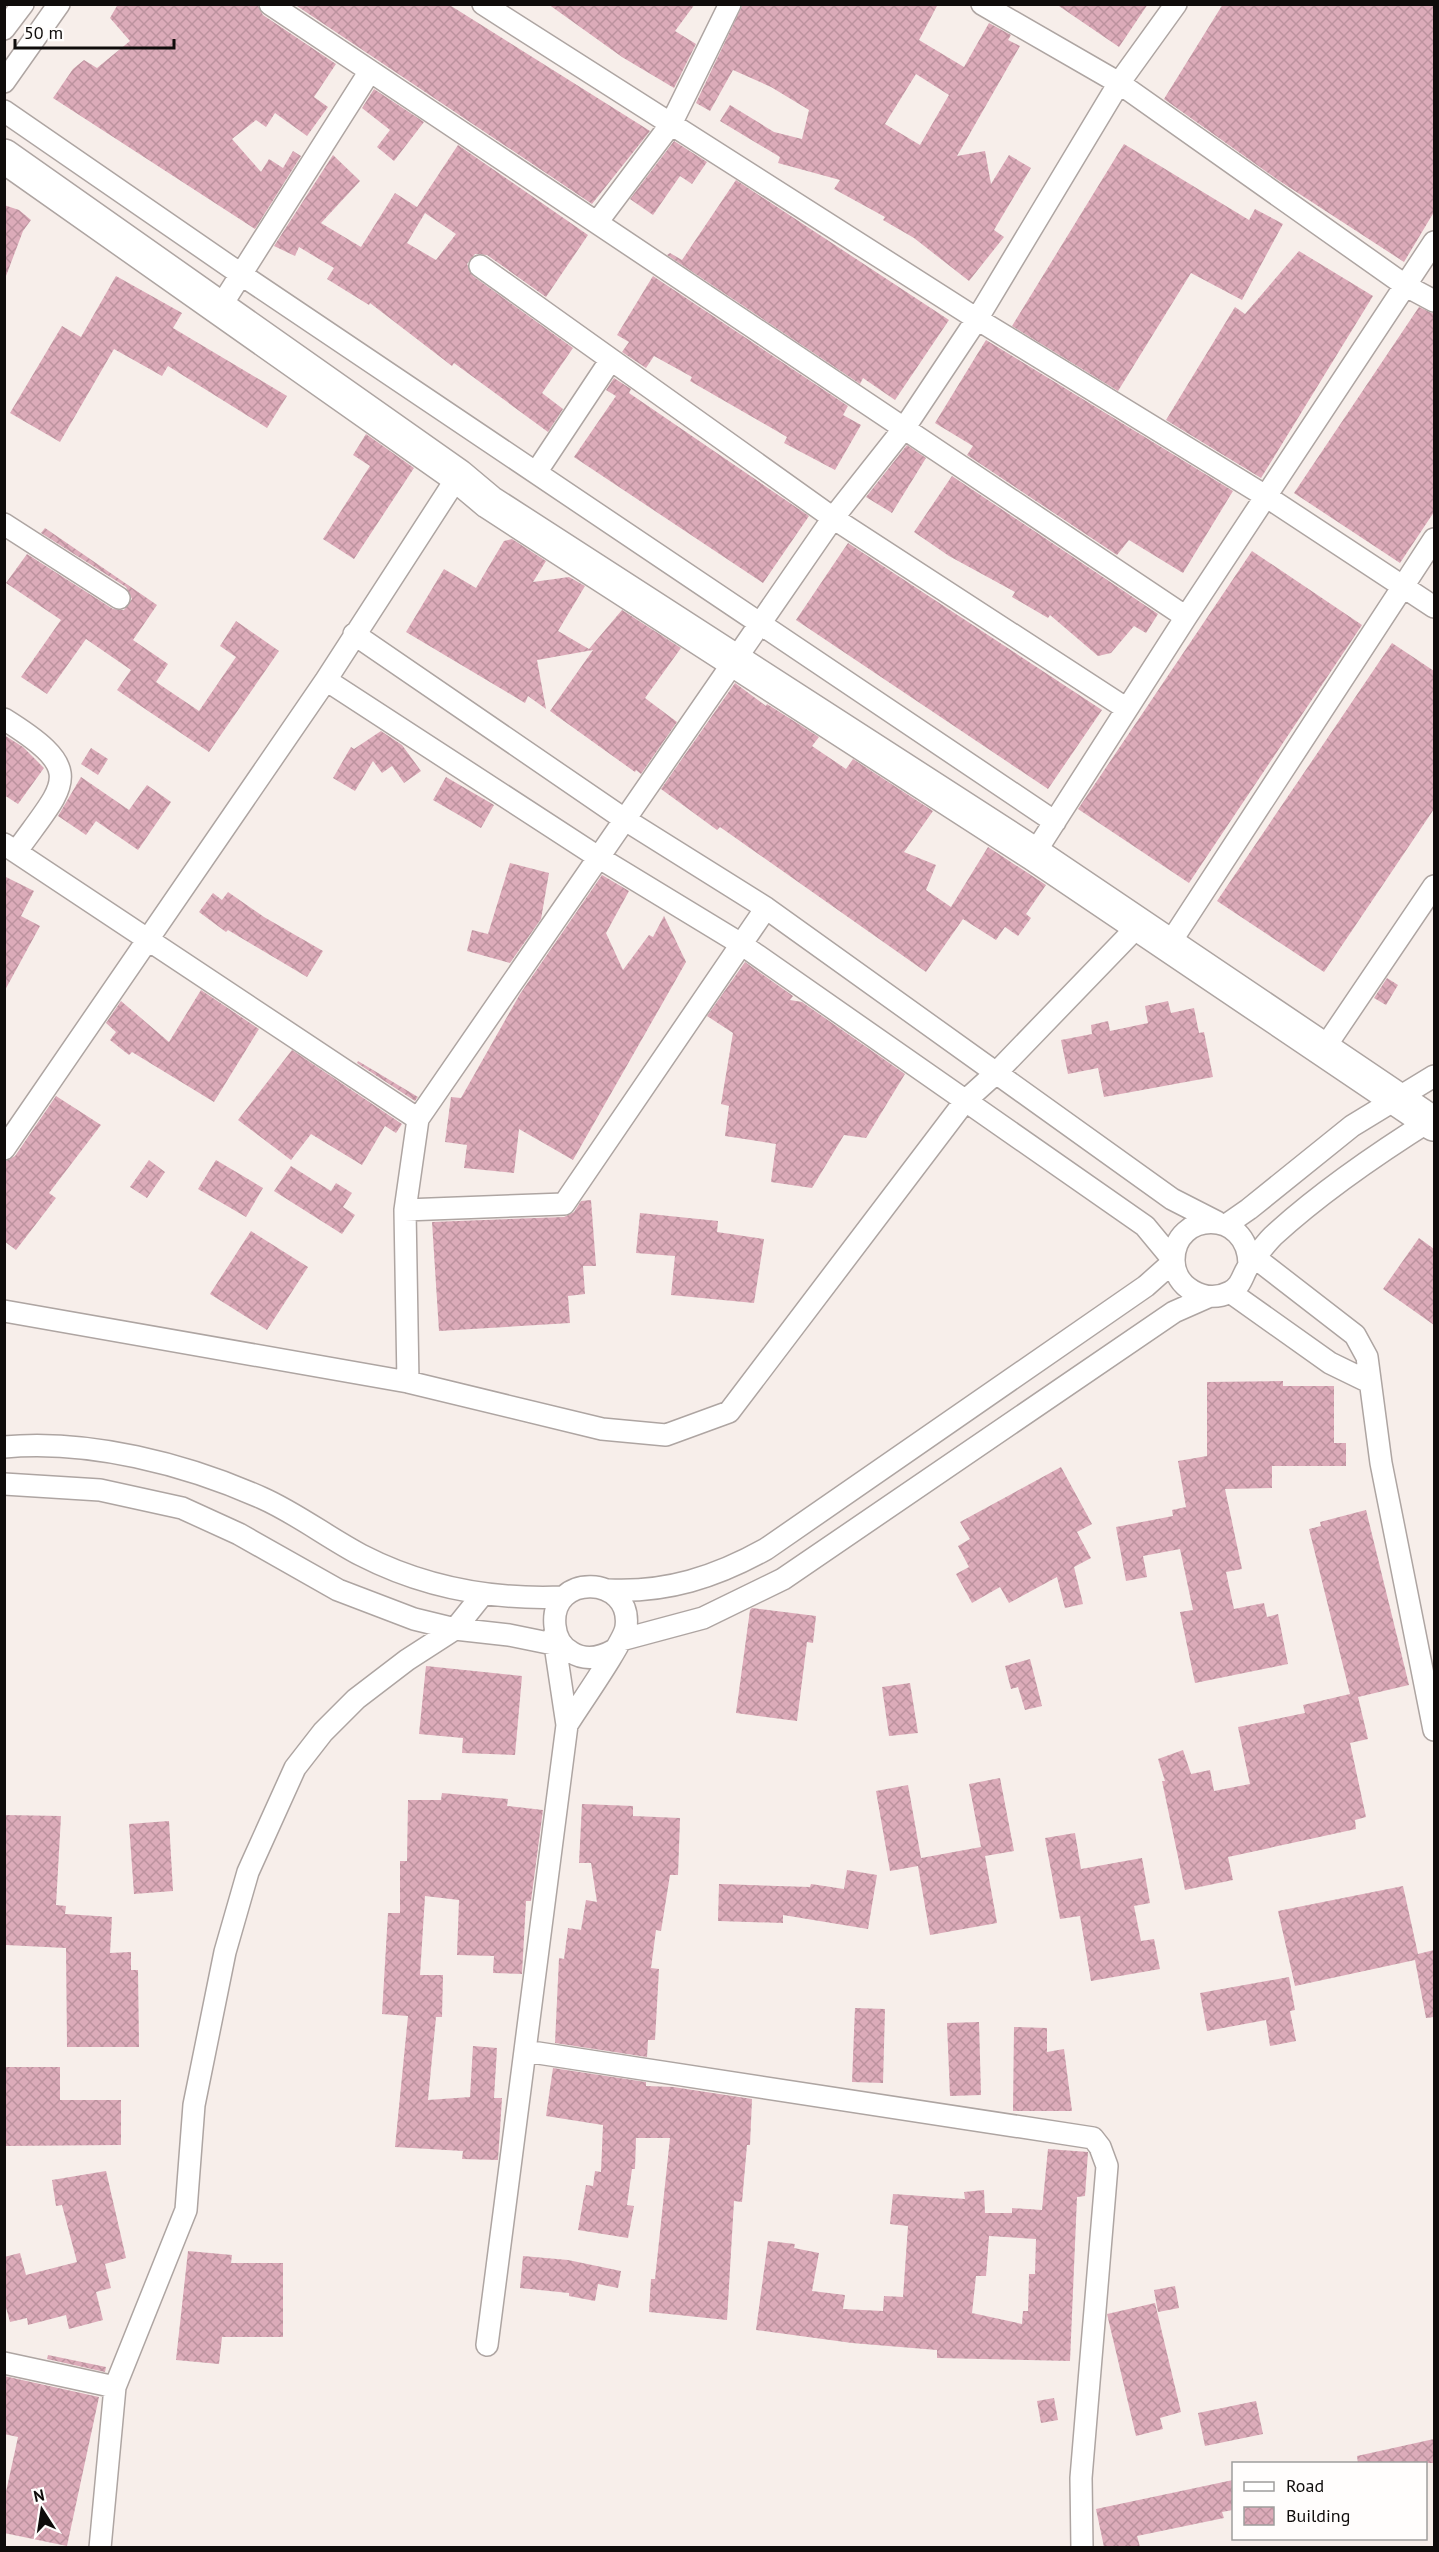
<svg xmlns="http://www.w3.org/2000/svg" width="1439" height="2552" font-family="'PT Sans',sans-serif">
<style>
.building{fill:url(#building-cross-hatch);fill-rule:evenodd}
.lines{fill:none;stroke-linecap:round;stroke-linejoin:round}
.street-casing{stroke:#aea5a2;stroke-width:24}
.primary-casing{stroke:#aea5a2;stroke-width:36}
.street{stroke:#fff;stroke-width:21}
.primary{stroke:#fff;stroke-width:33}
</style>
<defs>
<pattern id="building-cross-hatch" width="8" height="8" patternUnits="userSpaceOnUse" patternTransform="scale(1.5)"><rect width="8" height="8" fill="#dcabb9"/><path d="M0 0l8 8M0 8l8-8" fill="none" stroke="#bc929e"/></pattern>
</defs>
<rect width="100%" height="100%" fill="#f7eeea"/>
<path class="building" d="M118,4H257L263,15L336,64L314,97L328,107L307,136L275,113L266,127L256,120L232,139L261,172L269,159L283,168L293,151L301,156L255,229L53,98L73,69L84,60L97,68L130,41L110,18Z
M294,4H448L650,131L592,204Z
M548,4H695L675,31L696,44L674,88L622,57Z
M743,4H938L919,40L964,67L989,23L1011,35L1008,40L1020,46L957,156L985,151L991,184L1009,155L1031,168L994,230L1004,237L969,281L914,238L883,220L885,217L834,189L840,180L778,163L780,157L720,121L730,105L774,132L802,139L809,110L771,87L733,70L710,111L696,103ZM916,74L949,95L920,145L885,124Z
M1056,4H1148L1119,47Z
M1223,4H1434V212L1404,262L1278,180L1164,99Z
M374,89L424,122L394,161L377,147L390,130L362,108Z
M674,141L707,162L692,184L680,176L653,215L630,199Z
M1124,144L1249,220L1255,209L1283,224L1242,300L1191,273L1118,391L1012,326Z
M458,145L588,235L546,297L487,255L475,254L467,264L473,276L573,348L542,393L563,409L548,432L454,363L452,366L370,303L369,305L327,279L334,268L299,247L295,256L274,246L333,155L360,181L321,223L361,247L395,193L417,207ZM425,213L456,234L436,260L407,243Z
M736,180L949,320L895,400L863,378L860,384L667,255L670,253L682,260Z
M4,205L19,210L31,220L23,231L6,276Z
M1299,251L1373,296L1261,478L1166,420L1235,307L1245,314Z
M116,276L182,313L173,328L287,396L267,428L168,366L162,376L114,349L60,442L10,413L62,326L81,337Z
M653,276L848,406L843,415L861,425L835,470L784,443L787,437L690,381L692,377L654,356L646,368L622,352L629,342L617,335Z
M1419,307L1434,314V512L1400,563L1294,493Z
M986,340L1233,491L1183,573L1129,540L1117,555L967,455L973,446L935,423Z
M614,378L631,389L629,393L809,516L763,583L574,457L616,396L606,390Z
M366,434L414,468L354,559L323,539L370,466L353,455Z
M907,445L926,458L892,513L866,497Z
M952,476L1158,614L1146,633L1134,626L1111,653L1098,656L1050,615L1048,618L1012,597L1015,592L949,556L914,532Z
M45,528L157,605L133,640L168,664L156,682L199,711L236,657L220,646L236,621L279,651L209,752L117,690L131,670L86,639L47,694L21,677L61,620L6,583L27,554L113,609L124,610L132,599L126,587L41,533Z
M512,539L546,561L533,582L569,577L585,586L558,631L589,649L622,610L681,648L645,698L677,722L641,774L636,770L635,772L550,711L593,650L537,660L546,709L528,696L525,703L406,632L444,569L476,588L504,541Z
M848,543L1102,710L1048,789L796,620Z
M1252,551L1362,625L1189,883L1078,809Z
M1392,643L1434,671V809L1324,972L1217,901Z
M735,683L766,706L767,704L819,737L812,746L846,769L853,759L933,811L904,852L936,865L926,890L951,907L988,847L1046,885L1026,914L1031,918L1018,936L1005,927L996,940L963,919L926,972L720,827L717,830L661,789Z
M381,731L402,745L421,771L404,783L392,766L382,773L373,761L355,791L333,778L351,747L354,749Z
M4,735L23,747L44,768L18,804L4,795Z
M91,748L108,759L98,775L81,764Z
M81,777L129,810L147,785L171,802L138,850L96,821L86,835L58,816Z
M446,777L494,805L481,828L433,800Z
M510,863L549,873L541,919L510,963L467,951L472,930L488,934Z
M602,875L629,891L606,933L623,970L649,935L653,937L664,916L686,962L573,1160L519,1129L514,1173L464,1168L467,1145L445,1142L451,1097L461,1098L520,994Z
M4,876L34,891L21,916L40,926L4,992Z
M228,892L264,917L323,951L307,977L228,930L226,932L199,912L213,893L222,900Z
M745,962L793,996L790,1000L802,1002L905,1074L866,1138L844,1135L812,1188L771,1182L776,1144L725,1136L729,1106L721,1104L733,1033L707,1016Z
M1387,978L1398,985L1386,1005L1374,998Z
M201,990L259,1029L214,1102L132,1052L129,1055L110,1040L116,1032L106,1023L121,1001L169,1042Z
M1168,1001L1171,1013L1194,1008L1199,1033L1204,1032L1213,1077L1104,1097L1098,1068L1068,1074L1061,1040L1092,1034L1091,1025L1108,1021L1110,1031L1148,1023L1145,1006Z
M292,1050L402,1124L396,1133L385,1126L362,1165L311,1134L291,1160L238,1120Z
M358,1061L418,1097L417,1098L415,1101L357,1063Z
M56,1096L101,1125L49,1193L56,1198L16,1250L4,1241V1162L15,1156Z
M149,1160L165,1172L147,1198L130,1187Z
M216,1160L263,1188L246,1217L198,1189Z
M291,1166L331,1191L336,1183L352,1193L343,1207L355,1215L342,1234L274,1191Z
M591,1200L596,1266H583L585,1294L568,1296L570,1323L439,1331L432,1222L564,1217L574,1212L581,1201Z
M640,1213L718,1221L717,1232L764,1239L754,1303L671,1295L675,1256L636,1253Z
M251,1231L308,1267L267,1330L210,1294Z
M1419,1238L1434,1249V1325L1383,1289Z
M1283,1381V1386H1334V1443H1346V1466H1272V1488L1225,1489L1242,1569L1226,1572L1234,1609L1264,1603L1267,1617L1278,1614L1288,1664L1195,1683L1180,1612L1193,1610L1180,1549L1143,1556L1147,1577L1126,1581L1116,1527L1173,1516L1172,1510L1186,1507L1178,1461L1207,1456V1382Z
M1061,1467L1092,1524L1077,1532L1091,1558L1074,1567L1083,1604L1065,1608L1057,1577L1009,1603L1000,1587L972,1603L956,1574L969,1567L958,1546L970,1539L960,1522Z
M1366,1510L1409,1685L1358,1697L1368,1739L1350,1743L1366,1817L1355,1820L1356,1829L1228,1857L1233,1880L1185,1890L1162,1781H1165L1158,1759L1183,1750L1191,1774L1210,1770L1214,1791L1250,1784L1238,1727L1305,1713L1303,1705L1350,1694L1309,1529L1321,1526L1320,1522Z
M752,1608L816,1616L813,1643L807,1642L797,1721L736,1713L750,1610Z
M1030,1659L1042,1706L1025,1710L1018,1687L1011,1689L1005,1666Z
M426,1666L522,1676L515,1755L462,1753L463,1738L419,1734Z
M910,1683L918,1733L889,1736L882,1687Z
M1000,1778L1014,1851L985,1856L997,1923L930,1935L918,1866L890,1871L876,1791L908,1785L921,1858L981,1847L969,1784Z
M442,1793L508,1799L507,1806L543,1810L531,1901H526L522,1974L493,1973L494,1956L457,1955L459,1900L425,1896L420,1975H443L442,2017H436L428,2100L470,2097L473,2046L497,2048L494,2098H502L498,2160L462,2159L463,2151L395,2147L408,2016L382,2014L388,1913H400V1861H407L408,1800H441Z
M582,1804L633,1806V1816L680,1818L678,1875H670L661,1931L656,1930L651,1968L659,1969L655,2040H648L647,2057L555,2043L559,1958L564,1959L568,1928L581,1930L586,1900L597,1902L591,1863H579Z
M4,1815L61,1816L56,1905L66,1906L65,1914L112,1917L110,1953L131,1952V1970H138L139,2047H67L66,1948L6,1945Z
M169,1821L173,1891L134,1894L129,1824Z
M1075,1833L1081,1869L1142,1858L1150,1903L1134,1906L1141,1941L1154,1939L1160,1969L1091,1981L1080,1916L1060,1919L1045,1838Z
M847,1870L877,1875L868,1929L783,1915V1923L718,1921L719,1884L810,1887L811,1884L844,1889Z
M1403,1886L1418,1954L1434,1950V2017L1426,2018L1415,1960L1295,1986L1278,1911Z
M1289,1977L1295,2010L1290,2011L1296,2041L1270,2046L1266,2020L1207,2031L1200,1993Z
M855,2008L885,2009L883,2083L852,2082Z
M979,2022L981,2095L950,2096L947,2023Z
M1014,2027L1047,2028V2052L1064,2049L1072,2111H1013Z
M4,2067H60V2100H121V2145L4,2146Z
M553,2068L646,2082V2086L673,2087L752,2099L750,2145H747L742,2202L734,2201L727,2320L649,2312L651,2279H655L670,2138H636L635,2169H632L627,2205L634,2206L628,2238L578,2230L586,2185L593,2186L595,2171L601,2172L603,2125L546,2116Z
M1048,2149L1088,2152L1085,2196L1077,2197L1070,2361L937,2358V2350L852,2343L756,2330L768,2241L795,2244L794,2248L819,2253L812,2291L845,2295L843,2309L883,2311L884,2296L903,2297L908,2226L890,2224L893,2194L965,2199L964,2192L984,2190L985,2213H1012V2208L1042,2210ZM989,2236L1036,2239L1035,2274H1029L1028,2311H1023L1022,2324L972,2313L976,2276H986Z
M106,2171L126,2258L105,2264L111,2288L96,2292L103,2320L69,2329L66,2315L28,2325L27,2318L10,2322L4,2300V2257L20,2253L26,2275L77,2262L62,2205L56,2206L52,2180Z
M188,2251L232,2255L231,2263H283V2337H222L219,2364L176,2360Z
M523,2256L568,2260L621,2271L618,2288L598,2284L595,2301L569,2296V2293L520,2288Z
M1175,2286L1179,2308L1158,2312L1154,2290Z
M1155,2303L1181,2412L1160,2418L1163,2429L1136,2436L1107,2314Z
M48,2355L106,2367L105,2372L47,2359Z
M4,2376L99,2397L67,2546L4,2533V2501L18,2437L4,2434Z
M1054,2398L1058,2420L1041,2423L1037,2401Z
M1256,2401L1263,2434L1205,2446L1198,2413Z
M1434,2439V2463H1358L1357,2456Z
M1233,2480V2510L1222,2512L1224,2518L1137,2536L1140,2547H1104L1096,2509Z"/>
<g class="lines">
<defs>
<path id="street" d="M270,4L1186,617
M483,4L977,319L1267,497L1434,607
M982,4L1119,83L1406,286L1434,301
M4,29L23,4
M4,82L59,4
M4,111L242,275L1055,822
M598,221L671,124L730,4
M480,266L833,518L1127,709
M219,309L370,71
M537,471L610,361
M4,524L119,598
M354,634L624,819L766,908L1172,1199L1217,1222
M326,680L598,857L741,944L1145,1226L1174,1261L1146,1286L766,1549C716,1577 666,1593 608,1590
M4,719C89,772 65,783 16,852
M4,844L418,1119
M1034,854L1186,617L1434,242
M1168,946L1434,539
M1323,1050L1434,886
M4,1149L326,680L458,476
M405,1210L564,1204L766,908
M1226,1225L1249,1209L1352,1126L1434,1076
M1249,1253L1355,1335L1367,1357L1381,1463L1434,1730
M1249,1264C1248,1208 1174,1211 1174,1260C1174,1287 1205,1305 1230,1292C1243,1285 1242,1274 1250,1264C1257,1255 1265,1244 1273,1236C1322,1191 1378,1153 1434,1118
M1230,1292L1330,1363L1369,1382
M4,1311L408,1382L602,1429L666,1435L729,1412L965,1101L996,1073L1139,925
M408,1382L405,1210L418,1119L833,518L905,427L977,319L1119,83L1176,4
M4,1447C88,1439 186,1464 262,1498C296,1513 327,1537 361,1555C425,1588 491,1600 563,1597
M4,1484L100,1490L182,1508L239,1534L338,1590L414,1619L455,1629L509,1635L563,1646
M555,1632V1645L567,1725C578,1707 624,1642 626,1627C633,1575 549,1572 555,1626C556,1637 562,1647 571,1652C585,1661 600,1658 614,1650
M621,1640L703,1618L783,1579L1174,1312L1208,1297
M525,2051L1093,2138L1100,2147L1107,2166L1081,2478L1082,2548
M487,2345L567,1725
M4,2363L115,2387
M100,2548L115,2387L186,2210L194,2105L225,1952L248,1872L295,1768L323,1732L356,1699L407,1660L455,1629L483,1594"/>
<path id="primary" d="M4,156L458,476L489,502L1034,854L1434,1124"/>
</defs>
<use href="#street" class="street-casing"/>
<use href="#primary" class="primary-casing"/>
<use href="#street" class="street"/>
<use href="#primary" class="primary"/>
</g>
<rect width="1439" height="2552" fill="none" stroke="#0f0c0b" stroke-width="12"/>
<rect x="1232" y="2462" width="195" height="78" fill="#fffdfc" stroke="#9f9d9c" stroke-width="1.5"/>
<rect x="1244" y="2482" width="30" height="9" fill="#ffffff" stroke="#9f9d9c" stroke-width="1.5"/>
<text x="1286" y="2492" font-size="18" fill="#0f0c0b">Road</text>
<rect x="1244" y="2507" width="30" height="18" fill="url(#building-cross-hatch)" stroke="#9f9d9c" stroke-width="1.5"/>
<text x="1286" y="2522" font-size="18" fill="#0f0c0b">Building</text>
<g transform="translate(42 2510) rotate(348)" stroke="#fffdfc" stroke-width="4.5" paint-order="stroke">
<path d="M0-4.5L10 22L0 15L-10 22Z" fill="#0f0c0b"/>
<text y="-9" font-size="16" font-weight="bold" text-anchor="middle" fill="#0f0c0b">N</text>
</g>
<path d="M15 39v9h159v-9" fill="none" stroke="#0f0c0b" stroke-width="3"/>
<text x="24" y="39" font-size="18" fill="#0f0c0b" stroke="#fffdfc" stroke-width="4.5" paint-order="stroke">50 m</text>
</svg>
